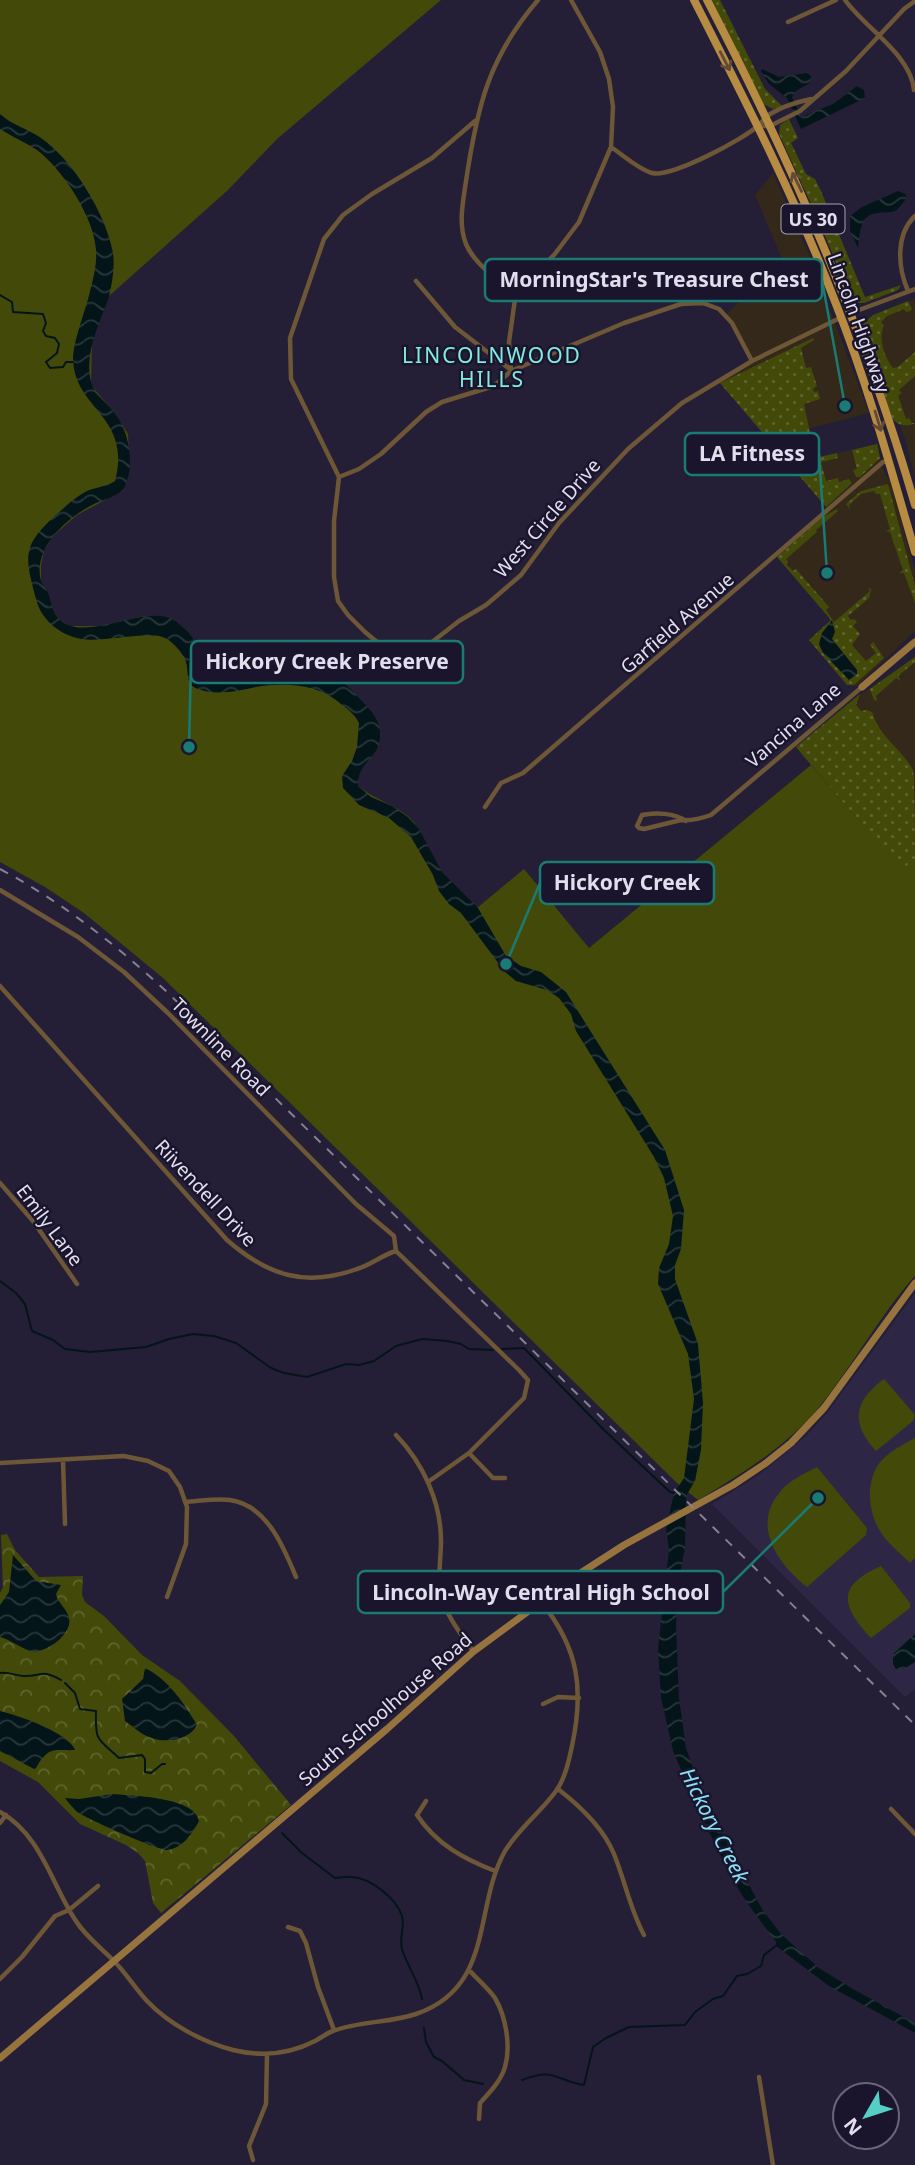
<svg xmlns="http://www.w3.org/2000/svg" width="915" height="2165" font-family="'Noto Sans',sans-serif">
<style>
.commercial{fill:#332819}
.built{fill:#2d2745}
.grass{fill:url(#grass-dots)}
.forest{fill:url(#forest-crowns)}
.green{fill:#434a09}
.water{fill:url(#water-waves)}
.lines{fill:none;stroke-linecap:round;stroke-linejoin:round}
.stream{stroke:#041519;stroke-width:2}
.street{stroke:#6d5737;stroke-width:4.5}
.secondary{stroke:#97743e;stroke-width:7}
.primary{stroke:#b78b42;stroke-width:8}
.rail{stroke:#848194;stroke-width:2;stroke-dasharray:9 9;stroke-linecap:butt}
.oneway{stroke:#614a36}
.labels{text-anchor:middle;dominant-baseline:central;stroke-width:5;stroke-linejoin:round;paint-order:stroke}
.shield{fill:#1a152c;stroke:#a5a2b4;stroke-width:2}
.shield-label{font-size:18px;font-weight:bold;fill:#e1dfee}
.street-label{font-size:19px;fill:#e1dfee;stroke:#1a152c}
.neighbourhood-label{font-size:21px;letter-spacing:2px;fill:#80ebe3;stroke:#1a152c}
.water-label{font-size:21px;font-style:italic;fill:#86e1f7;stroke:#1a152c}
.leader{fill:none;stroke:#1a7b74;stroke-width:2.5}
.callout-dot{fill:#1a7b74;stroke:#1a152c;stroke-width:2.5}
.callout{fill:#1a152c;stroke:#1a7b74;stroke-width:2.5}
.callout-label{font-size:21px;text-anchor:middle;font-weight:bold;fill:#e1dfee}
</style>
<defs>
<pattern id="grass-dots" width="8" height="8" patternUnits="userSpaceOnUse" patternTransform="scale(1.75)"><rect width="8" height="8" fill="#434a09"/><path d="M2 2h.1M6 6h.1" fill="none" stroke="#5e642d" stroke-width="1.8" stroke-linecap="round"/></pattern>
<pattern id="forest-crowns" width="20" height="18" patternUnits="userSpaceOnUse" patternTransform="scale(1.75)"><rect width="20" height="18" fill="#434a09"/><path d="M2 6a3 3 0 1 1 6 0M12 15a3 3 0 1 1 6 0" fill="none" stroke="#5e642d"/></pattern>
<pattern id="water-waves" width="16" height="10" patternUnits="userSpaceOnUse" patternTransform="scale(1.75)"><rect width="16" height="10" fill="#041519"/><path d="M0 5q4-4 8 0t8 0" fill="none" stroke="#28373b"/></pattern>
</defs>
<rect width="100%" height="100%" fill="#241f36"/>
<path class="commercial" d="M773,173L809,254L869,413L808,429L815,458L877,444L885,475L890,480L915,571V631L857,686L847,685L831,620L775,554L818,517L826,507L720,383L751,361L725,316L759,280L785,266L755,195Z
M915,299V478L906,442L886,388L871,318L873,315Z
M915,657V859L901,871L796,747L854,699Z"/>
<path class="built" d="M915,1293V1689L905,1697L712,1504L759,1475L805,1437L827,1413Z"/>
<path class="grass" d="M710,0H720L765,89L782,106L773,109L763,104Z
M789,119L798,138L791,143L806,174L815,179L821,191L865,297L901,285L898,290L864,303H855L851,298L817,217L779,134L780,125Z
M908,301L912,309L910,311L906,312L904,309L887,316L881,322L884,325C878,338 884,357 893,368L898,367L915,352V376L899,390L902,393L898,395L906,419L909,418L912,423H915C908,427 897,426 892,418L861,326L873,315Z
M813,338L814,340L801,348L806,368L811,367L817,386L813,389L814,392L818,391L820,399L804,404L815,458L837,453L838,458L821,462L826,481L838,478L839,482L849,479L852,483L826,507L720,383Z
M877,444L880,458L860,477H856L853,470L857,469L852,450Z
M888,484L915,586V603L904,573H899L903,570L890,532L886,531L890,529L880,494H876L874,491L861,494L849,505L850,509L846,504L861,491Z
M837,509L838,511L816,530L817,532L786,559L788,562L786,564L793,571L796,569L829,607L826,610L834,622L870,591L868,587L871,589L869,598L848,616L851,620L854,619L857,622L853,626L860,634L852,645L866,661L876,653L870,645L873,642L884,658L854,685H847L809,640L831,620L777,557L823,517Z
M915,657V662L898,676L901,681L896,678L876,696L877,701L874,700L870,689Z
M860,694L856,705L861,711L867,710L872,712C880,738 901,748 913,770C915,780 915,843 915,859L901,871L796,747Z"/>
<path class="forest" d="M7,1534L15,1550L39,1577L83,1576L82,1595L85,1602L104,1616L142,1655L180,1681L234,1736L291,1805L161,1913L153,1903L145,1861L138,1853L126,1845L80,1824L38,1782L0,1761V1593L3,1587L1,1535Z"/>
<path class="green" d="M0,0H441L277,139L228,190L109,296L97,327L92,342L91,385L116,415L128,434L129,455L127,480L122,491L77,515L53,536L44,551L41,565V582L47,592L54,612L61,621L70,626H100L145,616L170,618L182,626L191,636L198,647L204,672L210,679C226,679 238,672 253,670C271,667 317,668 334,676C345,681 354,693 362,702C373,713 382,723 380,739C378,760 358,761 358,786C374,799 393,804 409,817C424,832 428,852 439,868C449,883 465,895 477,908L524,869L589,948L811,765L901,870L915,859V1276C879,1316 854,1364 820,1406C786,1447 743,1473 698,1500L677,1483L163,978L84,913L45,887L0,862Z
M884,1379L915,1415L913,1421L876,1451C850,1423 854,1401 884,1379Z
M915,1438V1558L910,1563C900,1553 887,1543 880,1531C867,1510 865,1477 883,1459C892,1450 904,1444 915,1438Z
M817,1467L867,1528L866,1535L807,1587C778,1564 751,1526 780,1492C789,1480 804,1474 817,1467Z
M881,1566L910,1603V1608L871,1638C841,1606 836,1586 881,1566Z"/>
<path class="water" d="M762,69L779,77L807,73L811,76L810,83L796,91L792,97L801,117L833,104L857,86L864,90L865,98L801,129L787,98L769,84L761,71Z
M0,114C12,125 28,129 41,138C73,160 106,214 113,253C115,267 112,286 108,300C99,325 84,353 91,382C94,395 109,404 116,415C129,432 135,465 125,486C120,497 104,499 94,504C68,517 32,548 41,581C43,586 47,590 49,595C51,602 52,609 56,615C78,648 141,604 172,619C183,625 195,638 199,650C202,661 201,671 210,679C226,679 238,672 253,670C271,667 317,668 334,676C345,681 354,693 362,701C373,713 382,722 380,739C378,760 358,761 358,786L371,797L392,806L408,817L419,829L442,872L478,908L506,956L521,966L541,972L566,992L665,1150L684,1210L681,1249L675,1265V1279L698,1344L703,1403L701,1450L695,1481L686,1496L685,1547L678,1586L676,1625L679,1698L686,1748L705,1802L762,1909L781,1934L819,1968L853,1989L915,2023V2033L829,1986L776,1946V1942L745,1900L730,1875L697,1807L673,1751L661,1698L658,1648L669,1549L666,1529L674,1493L684,1478L694,1399L688,1354L658,1284L659,1268L669,1244L673,1216L664,1178L654,1157L576,1031L571,1014L559,998L547,990L516,981L505,972L461,913L449,904L439,891L433,875L411,837L389,818L359,805L343,788L342,776L352,761L357,747L359,723C355,715 348,709 341,704C319,684 285,682 256,687C238,691 215,696 198,689C185,685 189,672 186,662C184,654 173,642 165,638C149,630 103,643 81,639C60,635 41,620 36,599C25,557 21,546 56,515C65,507 74,498 85,492C95,487 105,487 115,481C132,416 75,410 73,360C73,339 87,308 91,287C94,276 97,262 96,250C94,217 63,170 37,150C25,142 12,137 0,129Z
M898,191L905,194L907,198C903,202 900,208 895,211C890,213 883,212 878,213C859,214 860,234 858,248L850,231V216L862,207Z
M832,620L835,632L832,639L857,670V674L849,680L823,653L819,644L822,633Z
M13,1555L36,1581L61,1585L56,1594C58,1604 67,1608 69,1618C73,1634 45,1654 31,1651C20,1648 11,1640 0,1637V1605L9,1592Z
M915,1634V1662L904,1669H896L893,1664V1654Z
M145,1668C168,1679 184,1703 197,1725C190,1740 165,1744 149,1737C141,1734 132,1726 125,1721L122,1699L143,1679Z
M0,1711C18,1715 69,1733 75,1750C54,1751 49,1745 36,1768L34,1769L0,1751Z
M113,1794C134,1796 195,1797 199,1821C192,1834 183,1848 167,1850C160,1851 84,1818 76,1811C72,1807 68,1802 65,1798L79,1799Z"/>
<g class="lines">
<path class="stream" d="M0,295L12,302L13,312L43,314L46,323L43,331L46,336L55,338L59,344L57,353L46,362L50,368L63,367L66,362H73
M0,1281L16,1293L25,1304L32,1331L53,1340L65,1349L90,1352L146,1347L169,1339L193,1334L214,1336L236,1343L271,1368L284,1373L307,1377L346,1364L359,1365L374,1361L396,1346L422,1339L447,1341L461,1344L469,1349L493,1350
M502,1349L524,1348L603,1429L670,1492L674,1493
M0,1673C9,1672 14,1675 23,1676C41,1677 41,1668 61,1680
M65,1683L75,1693L80,1709L96,1711C95,1743 98,1738 119,1758L142,1755L145,1759V1772L151,1773L162,1764H165
M282,1833L302,1853L335,1878C341,1878 346,1876 351,1877C371,1878 396,1898 402,1916C405,1926 399,1938 402,1949C407,1966 419,1981 422,1999
M424,2028L426,2042L434,2057L442,2061L464,2080L483,2084
M522,2080C555,2067 554,2080 584,2085L593,2047L606,2038L629,2027L685,2025L695,2012L713,1999L723,1996L737,1976L747,1974L761,1966L764,1955L777,1945"/>
<path class="street" d="M845,0C865,28 911,55 914,90
M788,22L836,0
M475,121L432,158L372,194L343,215L324,239L290,338L291,379L339,477L334,521V577L338,601L348,615L365,632L383,647L398,656L409,657L418,653L459,621L486,605L521,575L559,523L628,449L682,403L752,361L840,318
M759,126H770L800,111L846,71L904,9L915,1
M611,147C623,155 638,169 652,173C671,178 744,139 759,125C760,124 765,118 766,117C778,108 797,102 811,99
M416,281L455,327L511,370
M908,291C898,268 895,235 915,216
M516,292C498,280 475,265 466,244C458,224 463,202 466,181C477,108 488,58 538,0
M851,313L915,289
M511,371L509,342L516,292L554,255L579,222L611,147L613,107L609,79L600,52L571,0
M339,477L359,469L381,454L426,412L442,402L494,386L511,371L624,323L681,304L703,303L719,309L732,323L752,361
M485,807L501,783L523,773L883,462L889,461
M686,821C675,813 655,812 642,815L637,826L639,828L644,829L681,820C692,821 700,819 711,815L862,687
M0,890L78,937L124,972L168,1013L356,1204L394,1236L396,1251
M0,986L227,1240C267,1275 305,1288 357,1269C371,1265 382,1255 396,1251L519,1370L528,1380L524,1398L469,1453L428,1482
M0,1183L33,1221L77,1284
M396,1435C423,1463 441,1502 441,1541C441,1557 438,1574 440,1590C444,1613 460,1633 473,1651
M469,1453L493,1478H505
M63,1460L65,1524
M0,1463L124,1456L148,1461L169,1471L180,1487L187,1507L186,1544L167,1597
M185,1502C200,1501 216,1498 230,1500C267,1505 284,1548 296,1577
M543,1704L558,1697L579,1698
M558,1789C580,1806 603,1827 614,1854C625,1881 630,1909 644,1935
M426,1801L417,1815C436,1844 464,1859 495,1871
M891,1809L915,1834
M0,1812C40,1834 51,1882 74,1918C84,1935 100,1947 113,1960C126,1973 135,1988 147,2001C169,2024 202,2042 233,2050C262,2057 288,2055 315,2041C321,2038 327,2033 333,2031C359,2021 390,2023 416,2014C495,1987 473,1908 505,1851C519,1828 541,1812 556,1791C565,1779 569,1760 572,1746C584,1690 579,1649 542,1603
M0,1823L6,1815
M288,1927L300,1931L306,1943L318,1987L334,2030
M469,1970C477,1979 488,1988 495,1998C506,2017 511,2046 505,2067C501,2081 489,2093 480,2103L479,2119
M0,1979L22,1957L55,1916L69,1910L98,1886
M759,2077L773,2165
M253,2160L249,2146L266,2104L267,2055"/>
<path class="secondary" d="M862,687L915,642
M0,2058L387,1729L473,1652L579,1574L624,1545L733,1485L766,1463L791,1443L824,1408L915,1283"/>
<path class="primary" d="M694,0C745,100 796,199 836,304C868,385 891,469 915,552
M707,0C792,163 864,328 915,505"/>
<path class="rail" d="M0,869C62,902 115,944 167,992L915,1725"/>
</g>
<defs><path id="oneway-shaft" d="M-6 0H5M1.5-3L5.5 0L1.5 3" fill="none" stroke-width="1.6" stroke-linecap="round" stroke-linejoin="round" transform="scale(1.75)"/></defs>
<g class="oneway">
<use href="#oneway-shaft" transform="translate(725 61) rotate(63)"/>
<use href="#oneway-shaft" transform="translate(797 182) rotate(-116)"/>
<use href="#oneway-shaft" transform="translate(878 421) rotate(73)"/>
</g>
<g class="labels">
<rect class="shield" x="781.5" y="204.5" width="63" height="29" rx="5"/>
<g class="shield-label">
<text x="813" y="219">US 30</text>
</g>
<g class="street-label">
<text transform="translate(859 323) rotate(70)">Lincoln Highway</text>
<text transform="translate(547 518) rotate(-49)">West Circle Drive</text>
<text transform="translate(677 623) rotate(-41)">Garfield Avenue</text>
<text transform="translate(793 725) rotate(-41)">Vancina Lane</text>
<text transform="translate(221 1047) rotate(45)">Townline Road</text>
<text transform="translate(206 1193) rotate(47)">Riivendell Drive</text>
<text transform="translate(50 1225) rotate(53)">Emily Lane</text>
<text transform="translate(385 1709) rotate(-41)">South Schoolhouse Road</text>
</g>
<g class="neighbourhood-label">
<text x="492" y="355">LINCOLNWOOD<tspan x="492" dy="24">HILLS</tspan></text>
</g>
<g class="water-label">
<text transform="translate(715 1825) rotate(63)">Hickory Creek</text>
</g>
</g>
<path class="leader" d="M845 406L822 280M827 573L819 454M189 747L191 662M506 964L540 883M818 1498L723 1592"/>
<g class="callout-dot">
<circle cx="845" cy="406" r="7"/>
<circle cx="827" cy="573" r="7"/>
<circle cx="189" cy="747" r="7"/>
<circle cx="506" cy="964" r="7"/>
<circle cx="818" cy="1498" r="7"/>
</g>
<g class="callout">
<rect x="485" y="259" width="337" height="42" rx="7"/>
<rect x="685" y="433" width="134" height="42" rx="7"/>
<rect x="191" y="641" width="272" height="42" rx="7"/>
<rect x="540" y="862" width="174" height="42" rx="7"/>
<rect x="358" y="1571" width="365" height="42" rx="7"/>
</g>
<g class="callout-label">
<text x="654" y="287">MorningStar's Treasure Chest</text>
<text x="752" y="461">LA Fitness</text>
<text x="327" y="669">Hickory Creek Preserve</text>
<text x="627" y="890">Hickory Creek</text>
<text x="541" y="1600">Lincoln-Way Central High School</text>
</g>
<g transform="translate(866 2116) rotate(231)"><circle r="33" fill="#1a152c" stroke="#6a667a" stroke-width="2"/>
<path d="M0-5L12 26L0 18L-12 26Z" fill="#55cec6"/>
<text y="-10" font-size="19" font-weight="bold" text-anchor="middle" fill="#e1dfee">N</text>
</g>
</svg>
